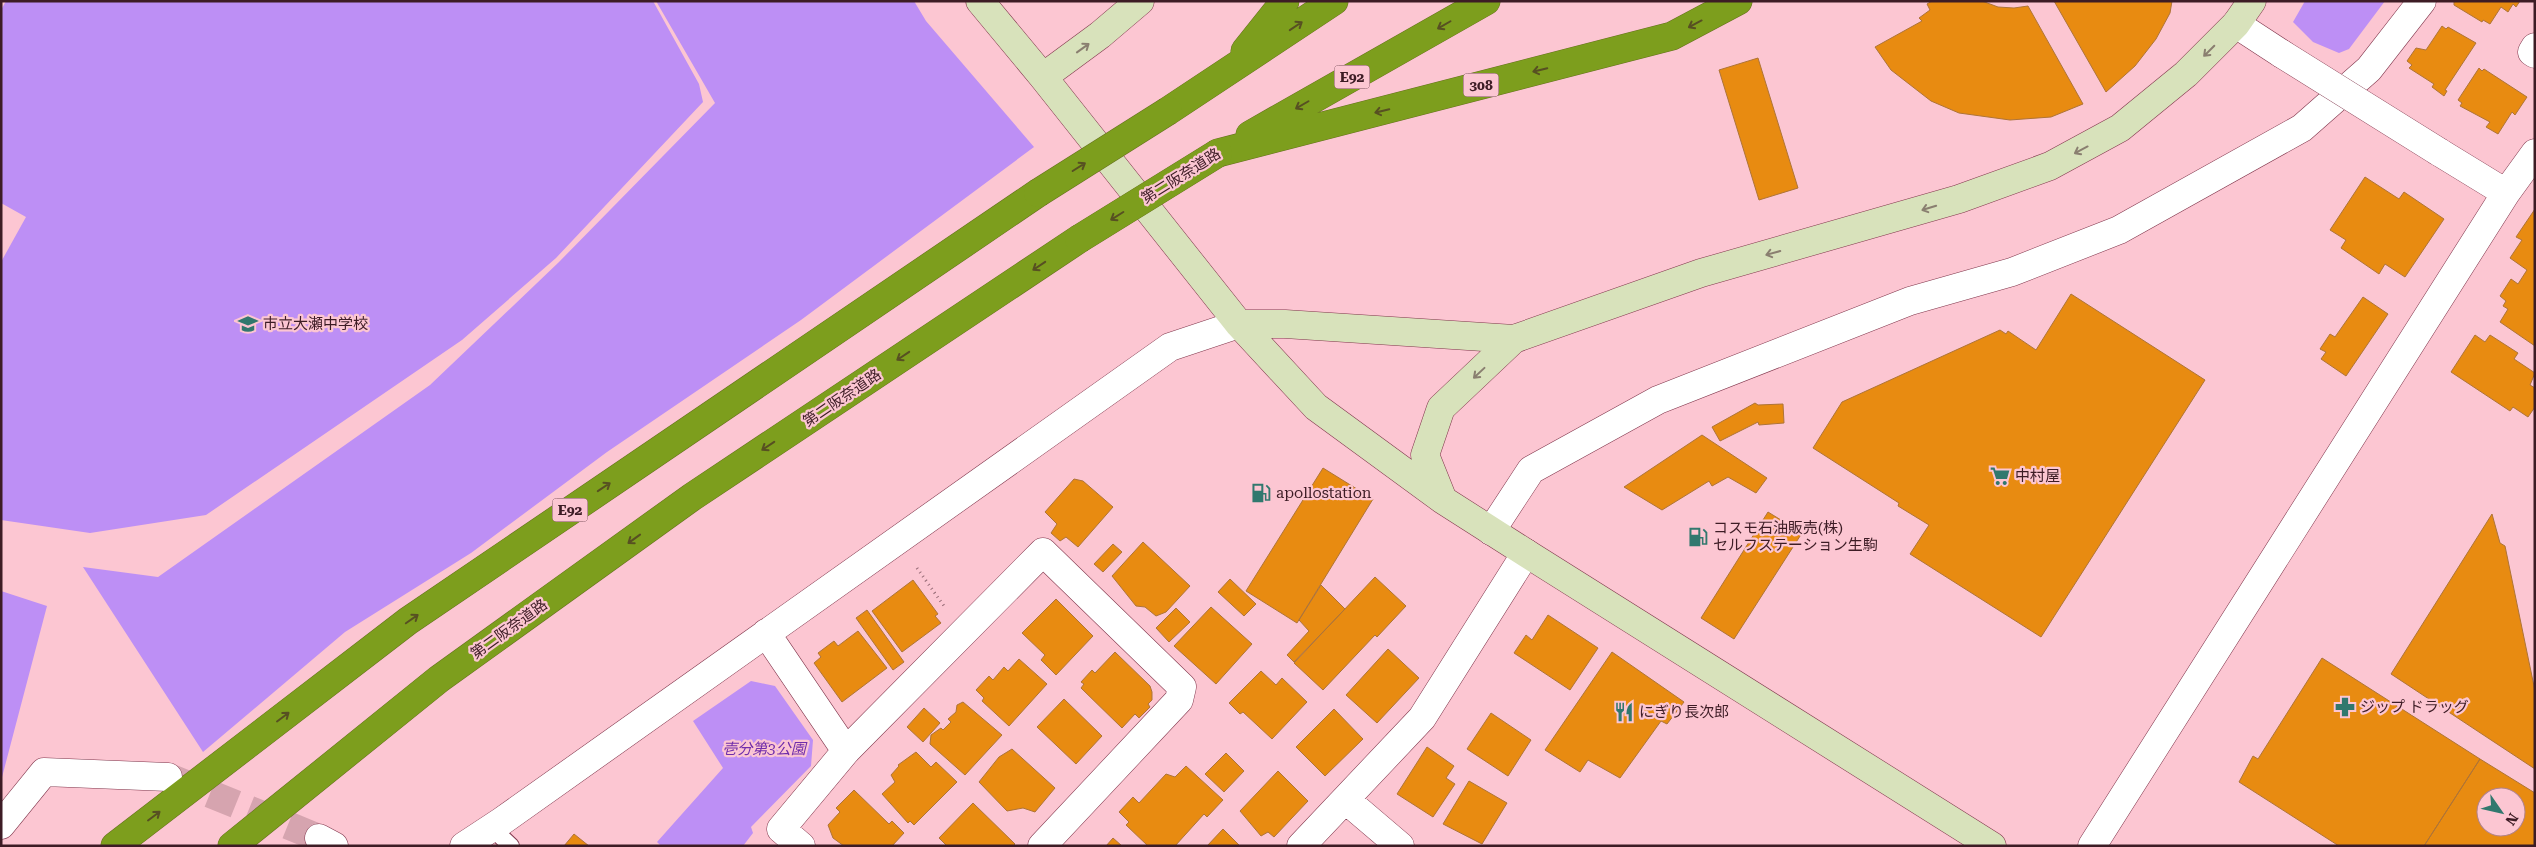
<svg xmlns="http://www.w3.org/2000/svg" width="2536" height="847" font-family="'Roboto Serif','Noto Sans JP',serif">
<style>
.green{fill:#bd8ff5}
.building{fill:#e88b11;stroke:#ae7438;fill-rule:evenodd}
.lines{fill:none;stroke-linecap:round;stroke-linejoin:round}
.street-tunnel{stroke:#d6a4af;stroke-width:28;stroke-dasharray:28 14;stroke-linecap:butt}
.lane-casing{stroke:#80364c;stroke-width:18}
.street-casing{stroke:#80364c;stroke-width:29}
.secondary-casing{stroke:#80364c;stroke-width:29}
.highway-casing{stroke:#677020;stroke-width:29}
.path{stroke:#976c77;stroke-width:3;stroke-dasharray:1 4;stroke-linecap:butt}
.lane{stroke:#fff;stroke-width:16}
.street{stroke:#fff;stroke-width:28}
.secondary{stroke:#d8e2bb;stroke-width:28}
.highway{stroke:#7d9e1d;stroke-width:28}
.street-bridge-casing{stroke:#80364c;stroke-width:29;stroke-linecap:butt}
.highway-bridge-casing{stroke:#677020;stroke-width:29;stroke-linecap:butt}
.street-bridge{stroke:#fff;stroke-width:28}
.highway-bridge{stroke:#7d9e1d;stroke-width:28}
.oneway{stroke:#575022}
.oneway2{stroke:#8a7f70}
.labels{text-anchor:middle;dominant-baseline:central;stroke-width:4.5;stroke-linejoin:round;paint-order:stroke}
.shield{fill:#fcc6d2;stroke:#764f59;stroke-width:1}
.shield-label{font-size:14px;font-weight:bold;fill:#3d1c25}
.street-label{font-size:15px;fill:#3d1c25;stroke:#fcc6d2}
.poi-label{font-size:15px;fill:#3d1c25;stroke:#fcc6d2;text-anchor:start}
.park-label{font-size:15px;font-style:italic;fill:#702dab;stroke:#fcc6d2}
</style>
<rect width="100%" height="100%" fill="#fcc6d2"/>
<path class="green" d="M6,1H653L699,84L703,102L556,258L462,340L206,515L90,533L1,520V262L26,217L1,203V10Z
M656,1H914L926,21L1034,147L801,320L607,452L471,553L345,632L203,752L83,567L158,577L430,385L559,262L715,103Z
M2305,1H2385L2349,49L2339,53L2313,42L2293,22Z
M1,591L47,606L1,781Z
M751,681L775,686L813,740L811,766L751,827L753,833L743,846H661L657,842L723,768L693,721Z"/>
<path class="building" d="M1932,1H1982L1998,7L2014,8L2028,6L2083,104L2051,117L2010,120L1959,113L1931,101L1891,70L1875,47L1922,21L1919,18L1930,10L1927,4Z
M2054,1H2172L2170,13L2156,39L2135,66L2106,92Z
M2454,1H2520L2516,7L2513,4L2508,12L2501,7L2490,24L2483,20L2482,22L2454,5Z
M2442,26L2446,29L2448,27L2476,43L2445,90L2447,91L2444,96L2432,87L2434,84L2409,68L2412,65L2407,61L2416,48L2426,50Z
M1758,58L1798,188L1759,200L1719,70Z
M2479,68L2482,71L2484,69L2527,97L2515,115L2512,112L2498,134L2486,127L2490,122L2460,106L2462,103L2458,100Z
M2365,177L2399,199L2404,192L2444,219L2405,277L2385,264L2379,274L2341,248L2346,240L2330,230Z
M2535,209V346L2500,322L2508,309L2503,306L2506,301L2500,296L2511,279L2518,284L2527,270L2510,258L2522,240L2516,237Z
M2071,294L2205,380L2041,637L1910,554L1929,525L1898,506L1899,503L1813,448L1842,402L2000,330L2006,334L2008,331L2036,350Z
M2363,297L2388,314L2346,376L2321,359L2326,352L2320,349L2330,334L2335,337Z
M2475,335L2485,342L2490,335L2518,353L2514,359L2535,373L2530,385L2535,388V407L2528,417L2513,407L2510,411L2451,372Z
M1755,403L1758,405L1783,404L1784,423L1759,425L1758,422L1720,441L1712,427Z
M1702,435L1767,478L1756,493L1728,477L1712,486L1709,481L1662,510L1624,487Z
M1323,468L1373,499L1297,623L1246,591Z
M1074,479L1083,481L1113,507L1078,547L1066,537L1060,541L1051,533L1057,524L1045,512Z
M1768,512L1802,533L1734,639L1701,618Z
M2492,514L2500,543L2505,546L2535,691V769L2391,674Z
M1143,542L1190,586L1166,612L1156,616L1145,607L1136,606L1112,576Z
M1113,544L1122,552L1103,572L1094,564Z
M1375,577L1406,606L1377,637L1375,635L1323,690L1294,663Z
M1230,579L1256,604L1244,616L1218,592Z
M913,580L938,614L935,616L941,623L902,652L872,611Z
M1321,585L1345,609L1294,662L1287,655L1309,631L1299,620Z
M1056,599L1093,636L1056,675L1041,660L1045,655L1022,633Z
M1211,607L1252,644L1216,684L1174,646Z
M1176,608L1190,622L1169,642L1156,628Z
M867,610L904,662L893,670L856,618Z
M1548,615L1598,648L1570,690L1514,653L1526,635L1532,640Z
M858,631L887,668L842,702L814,663L821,657L818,653L834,641L838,646Z
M1388,649L1419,678L1377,723L1346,695Z
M1115,652L1150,686L1152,692V700L1148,704L1150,707L1139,718L1135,714L1122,728L1081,688L1084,684L1081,682L1092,670L1095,673Z
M1612,652L1684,702L1667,724L1661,721L1620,778L1588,760L1580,772L1545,750Z
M2322,658L2480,759L2424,846H2339L2239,782L2253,756L2258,759Z
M1019,659L1047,684L1009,726L982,701L984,698L976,690L989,676L993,680L1004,667L1008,671Z
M1261,671L1276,685L1282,678L1307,702L1272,739L1243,712L1240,714L1229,703Z
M1064,699L1102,736L1076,764L1037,727Z
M963,702L1002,735L965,775L930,744L931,735L941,728L943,730L951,722L948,719L956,712L957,705Z
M924,708L940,723L923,742L907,727Z
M1334,709L1363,739L1325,776L1296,747Z
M1491,713L1531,740L1508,776L1467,749Z
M1427,747L1454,766L1446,778L1455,784L1433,817L1397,794Z
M1012,749L1055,788L1035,812L1023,808L1007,811L979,782L999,757Z
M916,752L931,767L936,762L957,782L914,825L910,821L908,823L882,794L895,782L891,775L899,766L898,765Z
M1226,753L1244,771L1224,792L1205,774Z
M2480,759L2535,793V846H2424ZM2486,797H2516V827H2486Z
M1186,766L1223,800L1207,817L1204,814L1175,846H1148L1126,825L1129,822L1119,812L1133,797L1139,803L1166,774L1175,777Z
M1278,771L1308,801L1274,837L1268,832L1261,836L1240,811Z
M1469,781L1507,803L1482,844L1443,824Z
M854,790L889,824L892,821L904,833L892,846H844L833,838L828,825L840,812L836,808Z
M973,803L1015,844L1013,846H947L939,838Z
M1223,829L1240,846H1207Z
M574,834L589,846H564Z
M1113,838L1122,846H1106Z"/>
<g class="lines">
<path class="street-tunnel" d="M171,778L319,838"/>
<defs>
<path id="lane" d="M492,828L511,846"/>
<path id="street" d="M2236,24L2282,54
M2535,47L2532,52L2535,54
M2439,152L2506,193
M1491,531L1531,470L1658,400L1910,301L2012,272L2119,230L2302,128L2369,69L2422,1
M766,633L846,751
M1346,800L1400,846
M1,825L44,772L168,777
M319,838L334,846
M464,846L502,821L1170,347L1239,324
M801,846L781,829L846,751L1043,552L1182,687L1179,700L1042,846
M1301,846L1422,718L1526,553
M2092,846L2506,193L2535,153"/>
<path id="secondary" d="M980,1L1043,77L1239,324L1316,407L1443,500L1526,553L1992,846
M1043,77L1100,35L1140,1
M1239,324H1285L1514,339L1701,273L1959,199L2050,166L2120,128L2186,74L2236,24L2252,1
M1443,500L1425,455L1441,408L1514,339"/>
<path id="highway" d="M1245,51L1285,1
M1168,111L1334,1
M1250,135L1486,1
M1218,153L1672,36L1738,1
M115,846L408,621L1038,193
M232,846L439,679L692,497L1079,239"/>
</defs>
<use href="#lane" class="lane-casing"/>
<use href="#street" class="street-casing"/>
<use href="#secondary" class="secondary-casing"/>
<use href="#highway" class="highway-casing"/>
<path class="path" d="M917,568L944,606"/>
<use href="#lane" class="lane"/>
<use href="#street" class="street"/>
<use href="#secondary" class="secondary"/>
<use href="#highway" class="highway"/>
<defs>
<path id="street-bridge" d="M2282,54L2439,152"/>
<path id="highway-bridge" d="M1038,193L1168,111
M1079,239L1218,153"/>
</defs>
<use href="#street-bridge" class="street-bridge-casing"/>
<use href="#highway-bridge" class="highway-bridge-casing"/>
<use href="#street-bridge" class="street-bridge"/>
<use href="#highway-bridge" class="highway-bridge"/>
</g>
<defs><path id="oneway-shaft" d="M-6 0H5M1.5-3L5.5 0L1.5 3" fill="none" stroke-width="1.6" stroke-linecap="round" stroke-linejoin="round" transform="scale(1.25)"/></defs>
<g class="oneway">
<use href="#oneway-shaft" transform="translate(1695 24) rotate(152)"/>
<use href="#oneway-shaft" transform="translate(1444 25) rotate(150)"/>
<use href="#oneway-shaft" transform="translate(1296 26) rotate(-34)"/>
<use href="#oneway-shaft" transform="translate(1540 70) rotate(166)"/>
<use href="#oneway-shaft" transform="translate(1302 105) rotate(150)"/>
<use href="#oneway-shaft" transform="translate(1382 111) rotate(166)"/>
<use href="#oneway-shaft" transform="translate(1079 167) rotate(-32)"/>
<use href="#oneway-shaft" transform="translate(1117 216) rotate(148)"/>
<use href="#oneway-shaft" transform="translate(1039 266) rotate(146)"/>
<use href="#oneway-shaft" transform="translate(903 356) rotate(146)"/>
<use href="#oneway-shaft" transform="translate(768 446) rotate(146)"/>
<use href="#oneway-shaft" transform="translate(604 487) rotate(-34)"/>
<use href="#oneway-shaft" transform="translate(634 539) rotate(144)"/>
<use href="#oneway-shaft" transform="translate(412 619) rotate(-35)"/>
<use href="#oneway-shaft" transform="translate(283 717) rotate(-37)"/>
<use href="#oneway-shaft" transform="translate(154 816) rotate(-37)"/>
</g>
<g class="oneway2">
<use href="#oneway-shaft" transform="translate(1083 48) rotate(-36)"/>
<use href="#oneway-shaft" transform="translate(2209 51) rotate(135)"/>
<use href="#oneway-shaft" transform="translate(2081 150) rotate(152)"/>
<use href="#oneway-shaft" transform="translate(1929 208) rotate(163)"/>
<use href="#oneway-shaft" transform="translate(1773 253) rotate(165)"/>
<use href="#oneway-shaft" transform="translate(1479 373) rotate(137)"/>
</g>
<defs>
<symbol id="school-bare" viewBox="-9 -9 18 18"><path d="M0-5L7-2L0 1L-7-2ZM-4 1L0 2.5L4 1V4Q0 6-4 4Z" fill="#31786e" stroke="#fcc6d2" stroke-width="2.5" paint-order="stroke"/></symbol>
<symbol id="supermarket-bare" viewBox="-9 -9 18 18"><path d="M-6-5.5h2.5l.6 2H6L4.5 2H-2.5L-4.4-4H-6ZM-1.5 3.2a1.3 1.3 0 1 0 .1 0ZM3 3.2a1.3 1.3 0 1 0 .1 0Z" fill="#31786e" stroke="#fcc6d2" stroke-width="2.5" paint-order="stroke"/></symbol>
<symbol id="fuel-bare" viewBox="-9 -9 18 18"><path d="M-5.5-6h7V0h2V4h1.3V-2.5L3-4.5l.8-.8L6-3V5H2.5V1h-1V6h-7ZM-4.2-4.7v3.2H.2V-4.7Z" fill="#31786e" stroke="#fcc6d2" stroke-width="2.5" paint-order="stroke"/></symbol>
<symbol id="pharmacy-bare" viewBox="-9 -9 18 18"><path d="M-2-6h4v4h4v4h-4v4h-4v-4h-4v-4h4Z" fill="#31786e" stroke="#fcc6d2" stroke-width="2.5" paint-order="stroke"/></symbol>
<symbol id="restaurant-bare" viewBox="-9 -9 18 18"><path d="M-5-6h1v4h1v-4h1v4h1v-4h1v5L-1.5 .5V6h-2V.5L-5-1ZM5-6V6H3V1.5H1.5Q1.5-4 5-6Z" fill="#31786e" stroke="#fcc6d2" stroke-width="2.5" paint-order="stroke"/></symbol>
</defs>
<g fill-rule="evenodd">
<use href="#school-bare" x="234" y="310" width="28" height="28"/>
<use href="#supermarket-bare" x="1986" y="462" width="28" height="28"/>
<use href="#fuel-bare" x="1247" y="479" width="28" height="28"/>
<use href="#fuel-bare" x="1684" y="523" width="28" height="28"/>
<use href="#pharmacy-bare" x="2331" y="693" width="28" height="28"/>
<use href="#restaurant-bare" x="1610" y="698" width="28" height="28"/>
</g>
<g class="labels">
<g class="shield">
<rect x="1334.5" y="65.5" width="35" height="23" rx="4"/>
<rect x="1463.5" y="73.5" width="35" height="23" rx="4"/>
<rect x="552.5" y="498.5" width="35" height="23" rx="4"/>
</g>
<g class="shield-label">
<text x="1352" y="77">E92</text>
<text x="1481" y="85">308</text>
<text x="570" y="510">E92</text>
</g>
<g class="street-label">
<text transform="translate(1181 176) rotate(-32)">第二阪奈道路</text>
<text transform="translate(842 398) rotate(-34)">第二阪奈道路</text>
<text transform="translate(509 629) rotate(-36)">第二阪奈道路</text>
</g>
<g class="poi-label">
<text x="263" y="324">市立大瀬中学校</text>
<text x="2015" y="476">中村屋</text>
<text x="1276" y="493">apollostation</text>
<text x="1713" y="528">コスモ石油販売(株)<tspan x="1713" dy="17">セルフステーション生駒</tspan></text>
<text x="2360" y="707">ジップ ドラッグ</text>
<text x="1639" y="712">にぎり長次郎</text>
</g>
<g class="park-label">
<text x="764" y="749">壱分第3公園</text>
</g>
</g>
<rect width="2536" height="847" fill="none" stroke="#3d1c25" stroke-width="5"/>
<g transform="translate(2501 812) rotate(124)"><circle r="24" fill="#fcc6d2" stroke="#b0828d"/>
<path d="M0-4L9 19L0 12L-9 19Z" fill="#31786e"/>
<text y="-8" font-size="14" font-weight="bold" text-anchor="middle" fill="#3d1c25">N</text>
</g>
</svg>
